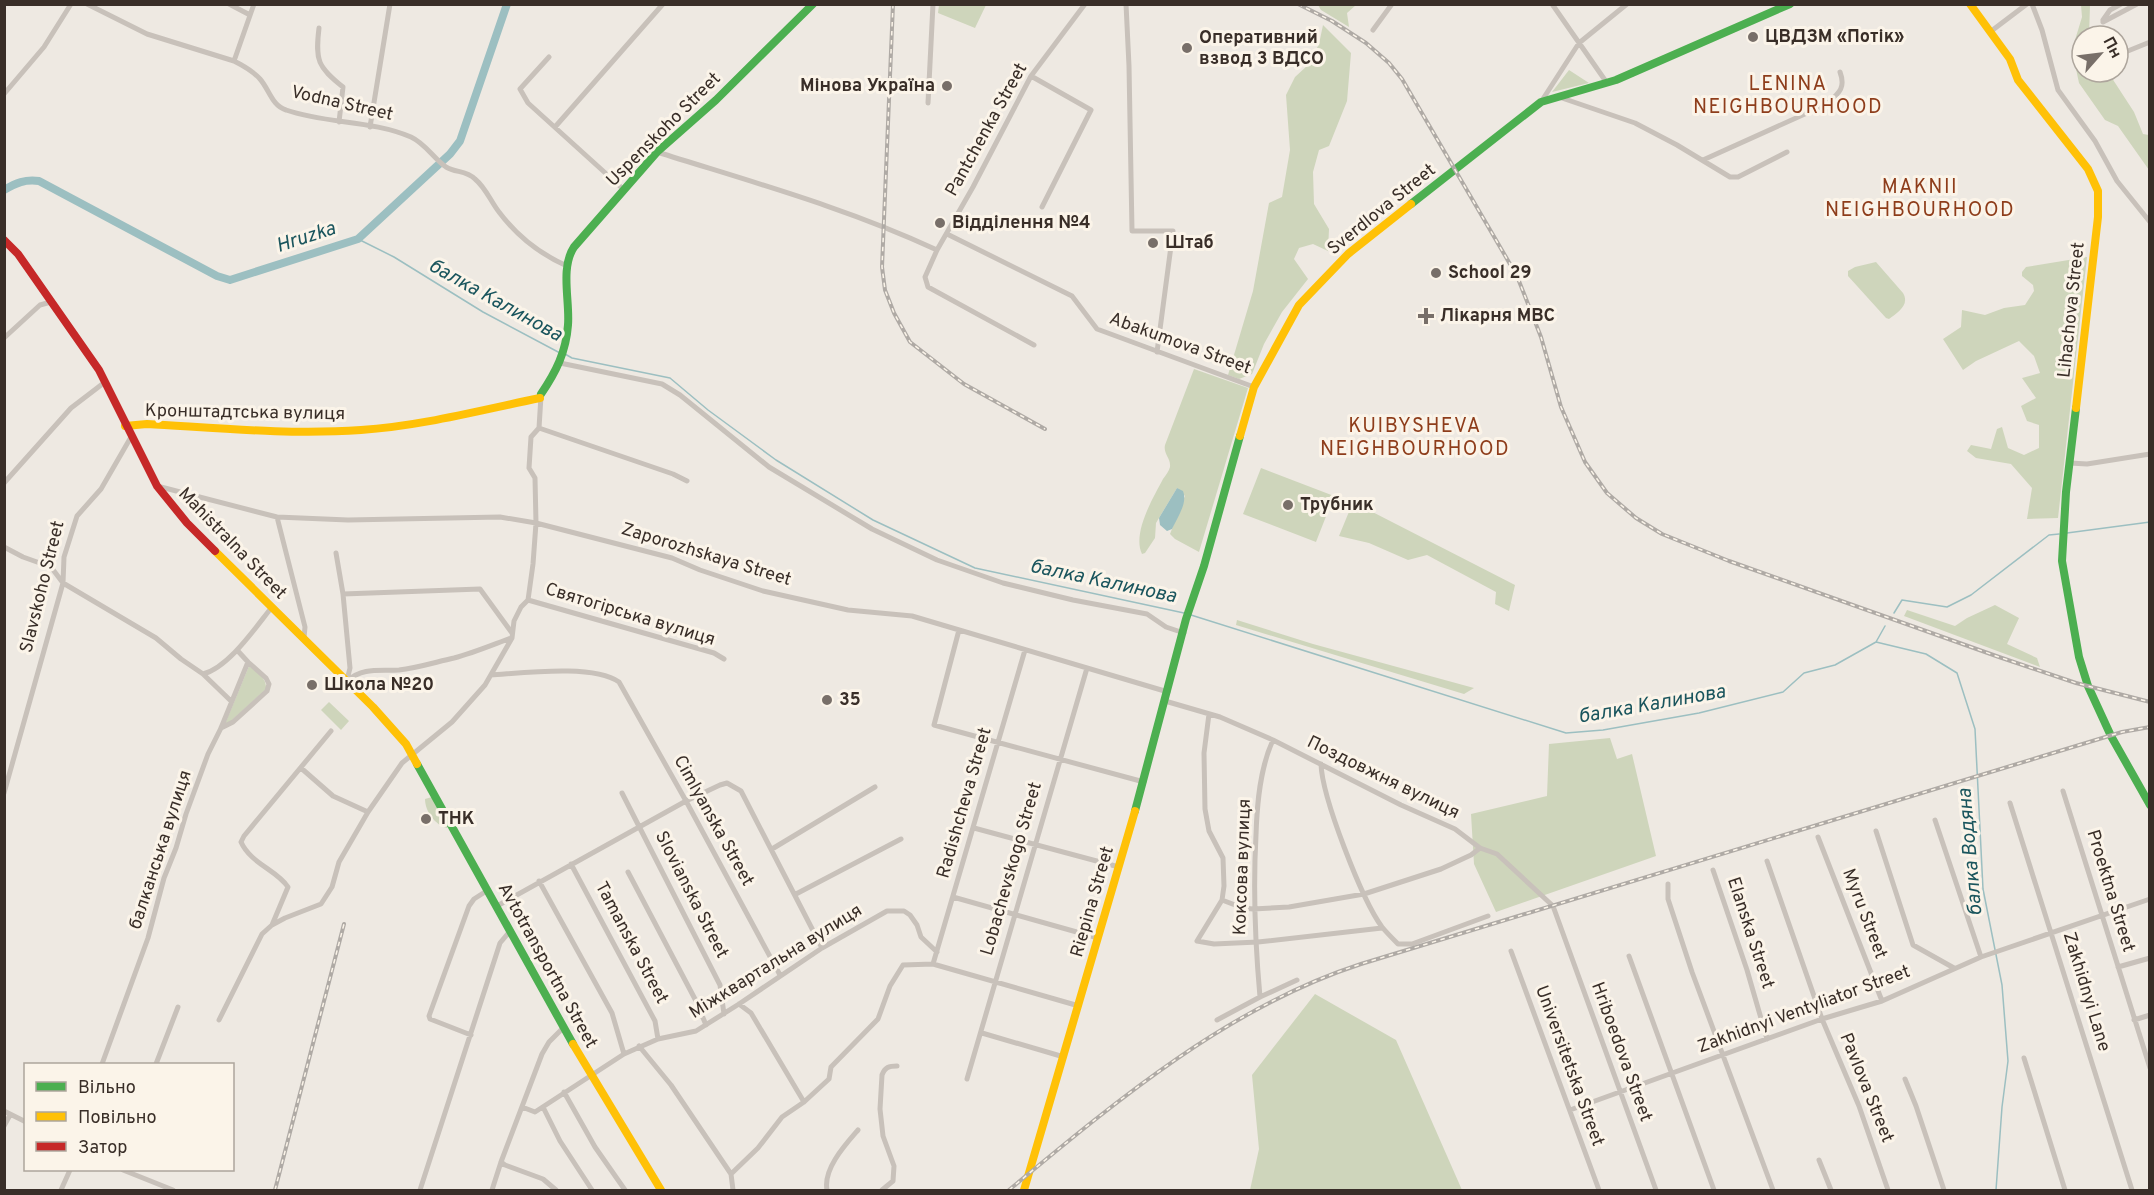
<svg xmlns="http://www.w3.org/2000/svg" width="2154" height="1195" font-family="Overpass,sans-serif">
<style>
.green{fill:#ced5bb}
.water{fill:#9cbfc1}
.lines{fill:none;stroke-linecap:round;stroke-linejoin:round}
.stream{stroke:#9cbfc1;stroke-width:1.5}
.river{stroke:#9cbfc1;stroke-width:8}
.street{stroke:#c8c1ba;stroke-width:5}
.fast{stroke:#4caf50;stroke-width:8}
.slow{stroke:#ffc107;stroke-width:8}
.jam{stroke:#c62828;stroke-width:8}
.rail-casing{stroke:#afaaa5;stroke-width:4}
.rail{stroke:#fbf4e9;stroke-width:1.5;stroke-dasharray:4.5;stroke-linecap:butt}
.poi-dot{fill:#786f69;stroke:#fbf4e9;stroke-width:2}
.labels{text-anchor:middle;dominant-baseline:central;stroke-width:6;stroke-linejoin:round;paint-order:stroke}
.poi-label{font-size:18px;font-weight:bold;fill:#392e28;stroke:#fbf4e9;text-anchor:start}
.street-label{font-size:18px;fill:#392e28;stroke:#fbf4e9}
.neighbourhood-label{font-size:20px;letter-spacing:1.5px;fill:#8e3d1b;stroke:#fbf4e9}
.water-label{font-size:20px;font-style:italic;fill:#1a555d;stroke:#fbf4e9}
</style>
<rect width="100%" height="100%" fill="#eee9e2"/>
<path class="green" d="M939,5V4L986,5L975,28L938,13Z
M1318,5H1356L1347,13L1349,27L1321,10Z
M2081,5H2090L2089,36H2082V72H2108L2134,112L2143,134L2149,135V170L2118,126L2105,120L2079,83L2072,50L2082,17Z
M1323,25L1351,53L1347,101L1329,146L1319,150L1313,172L1314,204L1329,229L1328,251L1313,244L1299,248L1294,259L1308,279L1282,312L1264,344L1252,374L1239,379L1228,375L1253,291L1269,203L1282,197L1290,150L1286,95L1295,77L1308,65L1319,44Z
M1569,70L1589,83L1552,92Z
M2087,257L2058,518L2027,519L2032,488L2011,464L1976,458L1967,451L1971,445L1991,449L1997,429L2002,427L2008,448L2024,455L2039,448V425L2027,421L2021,406L2036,398L2022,378L2040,373L2034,356L2019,341L1976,361L1963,370L1943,339L1961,327L1962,310L1985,315L2004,308L2025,305L2034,291L2033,285L2022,276V272L2026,267Z
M1876,262L1903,293C1910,305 1898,312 1889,319L1886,318L1848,276V271L1855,267Z
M1194,369L1248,388L1199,552L1175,539L1170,534L1185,496L1177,488L1156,523L1155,538L1145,553L1142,554C1132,533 1153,498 1163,479C1166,475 1169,471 1170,467C1171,458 1163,454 1165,445Z
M1261,468L1334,496L1316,542L1243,514Z
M1353,502L1515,585L1509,611L1495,604L1496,592L1427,555L1408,560L1369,543L1339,536Z
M1995,605L2019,618L2007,644L2037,658L2040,667L1904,616L1907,610L1955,626L1967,618Z
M1237,620L1313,644L1474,688L1464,694L1236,625Z
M249,666C257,672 267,678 266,689L231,721L225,724Z
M329,702L349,721L341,730L321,710Z
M1610,738L1617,759L1632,754L1656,856L1496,912L1474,864L1471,814L1547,796L1549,744Z
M432,797L448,826L447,828C435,825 425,811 425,799Z
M1315,994L1396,1040L1462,1190H1250L1259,1149L1252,1075Z"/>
<path class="water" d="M1177,488L1183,491C1188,503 1177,518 1172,529L1167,531L1160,525L1159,518Z"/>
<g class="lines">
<path class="stream" d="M358,239L394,257L483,312L560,353
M565,354L572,358L670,378L708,410L776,460L873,520L975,568L1184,613
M2067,533L2150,522
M1894,613L1902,600L1947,607L1971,595L2049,535L2059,534
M1191,615L1566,733L1603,730L1699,713L1783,692L1804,673L1835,665L1876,642L1885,626
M1876,642L1926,654L1957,673L1975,729L1983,889L2002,985L2008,1061L2002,1107L1996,1190"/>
<path class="river" d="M4,190C16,183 25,179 39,181L217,276L230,280L358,239L450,154L460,141L507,4"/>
<path class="street" d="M87,4L147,34L234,61C244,66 253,71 260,79C269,89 272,106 286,110C326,124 372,120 411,137C426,144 434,159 446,167C456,173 466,170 475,179C486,188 491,202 499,212C517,236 540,254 567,266
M229,4L250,15
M1126,4L1129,66L1132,231H1173L1157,352
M1552,4L1607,83
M2032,4L2042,30L2058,90L2095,141L2117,181L2150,222
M2103,20L2110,10L2121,4
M2103,22L2137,4
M319,28C315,61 318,67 343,87L339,122
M1373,30L1392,4
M1990,32L2027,4
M2118,55L2150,42
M549,57L520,89L528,103L623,189
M234,61L254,4
M1031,76L1091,110L1042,207
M4,94L44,47L71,4
M1559,97L1635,123L1677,145L1730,177H1738L1787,152
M1541,102L1579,43L1627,4
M928,103L933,4
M370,127L390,4
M555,127L663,4
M657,152C752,182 847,208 937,250
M1703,160L1827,104C1839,93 1846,88 1840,72
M947,234L1072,296L1097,329L1254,387
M4,338L40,305L51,302
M1034,345L928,287L925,277L937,250L973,187L1031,76L1085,4
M560,363L662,384L680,395L769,467L872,529L937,560L1003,583L1073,600L1147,614L1166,627L1184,633
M539,428L673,474L687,481
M2070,463L2087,464L2150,454
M4,483L71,408L105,382
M157,486L277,517L348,520L500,517L536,523L672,558L700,570L763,591L848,610L912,616L1168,692
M277,517L305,627L304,638
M4,547L23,557L51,567L63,583L156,638L181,659L203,674C229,667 255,628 272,607
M336,553L343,594L350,668L347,680
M343,594L480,589L512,633
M528,600L714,653L724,659
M959,630L934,725L1144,782
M203,674L231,701
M491,675C523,673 593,664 619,682L686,801L780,975
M347,681C363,667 379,671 399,670C417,668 436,662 454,658C473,653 492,645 511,638
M1165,701L1220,717L1273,740L1401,805L1455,829L1480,848L1497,854L1553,906L1656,1190
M1209,714L1204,753L1205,809L1209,831L1223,858L1224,886L1222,900L1197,941L1214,944L1258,942L1382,928
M221,728L233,722L267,691L269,684L266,678L248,662
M1321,764C1322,797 1362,900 1382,927C1387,933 1393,939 1398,944H1412L1488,916
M301,768L333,796L368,812
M2063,791L2150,1068
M4,793L63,583L64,557L77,516L101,489L131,437
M622,793L720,985L724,1014
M2010,803L2132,1190
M1935,820L1981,957
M974,828L1119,867
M1876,831L1913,945L1954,968
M1818,837L1882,1001
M772,849L875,787
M1767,861L1822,1019L1859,1106L1888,1190
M571,864L655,1021L658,1039
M1713,870L1747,970L1767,1039
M628,872L696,1001L706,1025
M539,881L612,1013L624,1054
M1668,884V899L1692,972L1773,1190
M796,894L901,839
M953,897L1098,938
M1222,900L1243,908L1253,909L1289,907L1364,894L1441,869L1471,855L1480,848
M497,906L686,801L720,785L727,783L741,791L822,948
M272,925L288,887C277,870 251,864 241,842L244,836L331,731
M1511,951L1599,1190
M1629,956L1714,1190
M933,964L1025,650
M2118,967L2150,958
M1260,997C1255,942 1253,889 1256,835C1257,803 1260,768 1273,740
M739,1004L751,1013L804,1102
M219,1020L262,934L272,925L285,918L321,904L332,887L339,862L368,812L402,763L452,722L485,685L512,638L514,621L521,607L528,600L533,564L536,523L535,478L529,468L531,437L539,428L541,396
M1217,1020L1260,997L1297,980
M2134,1020L2150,1015
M982,1033L1064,1057
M471,1035L430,1019L429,1016L469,906L474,899L488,890
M639,1046L671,1085L731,1174
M2024,1058L2065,1190
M102,1064L148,938L164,878L176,848L186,814L208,754L221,728L248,662L237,650
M156,1064L178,1007
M967,1079L1087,668
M1905,1079L1916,1106L1944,1190
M564,1092L595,1147L625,1190
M522,1107L535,1112L624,1054L658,1039L696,1031L739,1004L822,948L887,911H904L910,915L917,925L921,937L937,952
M543,1107L560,1141L592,1190
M1570,1110L1822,1019L1882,1001L1981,957L2150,899
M4,1111L26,1122
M4,1126L10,1115
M1819,1160L1831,1190
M501,1162L505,1165L543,1179L556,1190
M123,1170L173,1190
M61,1190L70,1170
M420,1190L500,943L510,931
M492,1190L501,1162L542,1054L549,1042L564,1027
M733,1190L731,1174L758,1148L782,1117L804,1102L829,1079L831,1067L878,1019L890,986L903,965L933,964L1079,1006
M827,1190C823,1169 845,1145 858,1130
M882,1190L893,1181L894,1166L883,1136L880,1109L882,1075C885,1067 889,1066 897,1066"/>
<path class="fast" d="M1411,204L1541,102L1616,80L1790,4
M541,394C556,372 566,352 568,325C570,301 560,268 574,247L657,152L716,100L813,4
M2076,408L2066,492L2062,561L2079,657L2088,686L2111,736L2150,805
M417,764L573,1044
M1135,811L1186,619L1204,566L1240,436"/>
<path class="slow" d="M1970,4L2010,59L2018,80L2088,169L2098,191V217L2076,408
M125,426L147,424C218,428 290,435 361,430C421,426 481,410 540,398
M1240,436L1254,387L1299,305L1348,254L1411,204
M215,551L373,707L406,744L417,764
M573,1044L661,1190
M1024,1190L1135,811"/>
<path class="jam" d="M4,240L18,254L99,370L157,486L187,523L215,551"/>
<defs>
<path id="rail" d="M893,4L882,267L885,290L894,313L910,342L964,384L1045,429
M1298,4L1332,21L1366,43L1389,63L1402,79L1517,276L1541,337L1561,407L1585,462L1607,493L1636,518L1662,534L1729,561L1999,657L2076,683L2150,702
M275,1190L344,924
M1009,1190C1115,1102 1228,1007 1361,964L2122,732L2150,727"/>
</defs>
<use href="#rail" class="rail-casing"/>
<use href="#rail" class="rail"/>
</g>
<g class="poi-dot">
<circle cx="1753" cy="37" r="6"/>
<circle cx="1187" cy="48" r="6"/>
<circle cx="947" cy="86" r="6"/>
<circle cx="940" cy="223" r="6"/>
<circle cx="1153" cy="243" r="6"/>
<circle cx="1436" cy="273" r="6"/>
<path d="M1423 307h6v6h6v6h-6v6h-6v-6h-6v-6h6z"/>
<circle cx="1288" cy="505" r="6"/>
<circle cx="312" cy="685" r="6"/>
<circle cx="827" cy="700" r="6"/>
<circle cx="426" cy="819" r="6"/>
</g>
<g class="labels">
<g class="poi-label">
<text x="1765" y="37">ЦВДЗМ «Потік»</text>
<text x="1199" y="38">Оперативний<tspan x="1199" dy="21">взвод 3 ВДСО</tspan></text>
<text x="935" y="86" text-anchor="end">Мінова Україна</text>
<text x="952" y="223">Відділення №4</text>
<text x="1165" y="243">Штаб</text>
<text x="1448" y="273">School 29</text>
<text x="1440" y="316">Лікарня МВС</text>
<text x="1300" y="505">Трубник</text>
<text x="324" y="685">Школа №20</text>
<text x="839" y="700">35</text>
<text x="438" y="819">ТНК</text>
</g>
<g class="street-label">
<text transform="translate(342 104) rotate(13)">Vodna Street</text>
<text transform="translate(664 130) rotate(-45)">Uspenskoho Street</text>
<text transform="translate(987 130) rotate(-61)">Pantchenka Street</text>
<text transform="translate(1382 210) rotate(-39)">Sverdlova Street</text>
<text transform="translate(2072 310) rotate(-84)">Lihachova Street</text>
<text transform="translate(1180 344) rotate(20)">Abakumova Street</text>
<text transform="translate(245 413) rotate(1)">Кронштадтська вулиця</text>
<text transform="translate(232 544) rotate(46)">Mahistralna Street</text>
<text transform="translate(706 555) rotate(17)">Zaporozhskaya Street</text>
<text transform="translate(43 587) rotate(-76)">Slavskoho Street</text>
<text transform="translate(630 615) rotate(17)">Святогірська вулиця</text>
<text transform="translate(1383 778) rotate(26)">Поздовжня вулиця</text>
<text transform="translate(965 803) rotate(-74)">Radishcheva Street</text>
<text transform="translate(713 821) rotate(61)">Cimlyanska Street</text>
<text transform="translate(161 850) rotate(-72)">балканська вулиця</text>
<text transform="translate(1243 867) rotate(-88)">Коксова вулиця</text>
<text transform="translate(1012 869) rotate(-74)">Lobachevskogo Street</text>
<text transform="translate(2110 891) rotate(73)">Proektna Street</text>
<text transform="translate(691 895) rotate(63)">Slovianska Street</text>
<text transform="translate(1093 902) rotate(-74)">Riepina Street</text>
<text transform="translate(1864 914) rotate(69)">Myru Street</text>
<text transform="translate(1750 933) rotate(72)">Elanska Street</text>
<text transform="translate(631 943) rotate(62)">Tamanska Street</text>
<text transform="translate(776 962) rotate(-32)">Міжквартальна вулиця</text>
<text transform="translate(547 966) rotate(61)">Avtotransportna Street</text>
<text transform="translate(2086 992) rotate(73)">Zakhidnyi Lane</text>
<text transform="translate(1804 1010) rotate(-20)">Zakhidnyi Ventyliator Street</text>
<text transform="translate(1621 1052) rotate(70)">Hriboedova Street</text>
<text transform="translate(1569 1066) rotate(70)">Universitetska Street</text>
<text transform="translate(1866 1088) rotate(68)">Pavlova Street</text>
</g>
<g class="neighbourhood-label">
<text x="1788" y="85">LENINA<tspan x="1788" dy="23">NEIGHBOURHOOD</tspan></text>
<text x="1920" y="188">MAKNII<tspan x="1920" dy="23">NEIGHBOURHOOD</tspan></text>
<text x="1415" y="427">KUIBYSHEVA<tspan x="1415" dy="23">NEIGHBOURHOOD</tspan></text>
</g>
<g class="water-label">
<text transform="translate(306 238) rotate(-18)">Hruzka</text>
<text transform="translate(495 301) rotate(29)">балка Калинова</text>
<text transform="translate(1103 582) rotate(12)">балка Калинова</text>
<text transform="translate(1652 705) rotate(-10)">балка Калинова</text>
<text transform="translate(1971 852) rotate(-95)">балка Водяна</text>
</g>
</g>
<rect width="2154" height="1195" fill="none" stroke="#392e28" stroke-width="12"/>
<rect x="24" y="1063" width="210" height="108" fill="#fbf4e9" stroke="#ada59c" stroke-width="1.5"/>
<rect x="36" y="1082" width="30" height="9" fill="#4caf50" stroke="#ada59c" stroke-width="1.5"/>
<text x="78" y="1093" font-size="18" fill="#392e28">Вільно</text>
<rect x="36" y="1112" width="30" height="9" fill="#ffc107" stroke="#ada59c" stroke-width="1.5"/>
<text x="78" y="1123" font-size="18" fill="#392e28">Повільно</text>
<rect x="36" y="1142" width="30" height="9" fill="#c62828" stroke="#ada59c" stroke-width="1.5"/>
<text x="78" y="1153" font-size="18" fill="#392e28">Затор</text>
<g transform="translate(2100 54) rotate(62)"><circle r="28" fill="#fbf4e9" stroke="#ada59c" stroke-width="1.5"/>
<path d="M0-4.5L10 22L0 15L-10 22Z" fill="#786f69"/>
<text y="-9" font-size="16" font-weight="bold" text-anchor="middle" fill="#392e28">Пн</text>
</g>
</svg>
